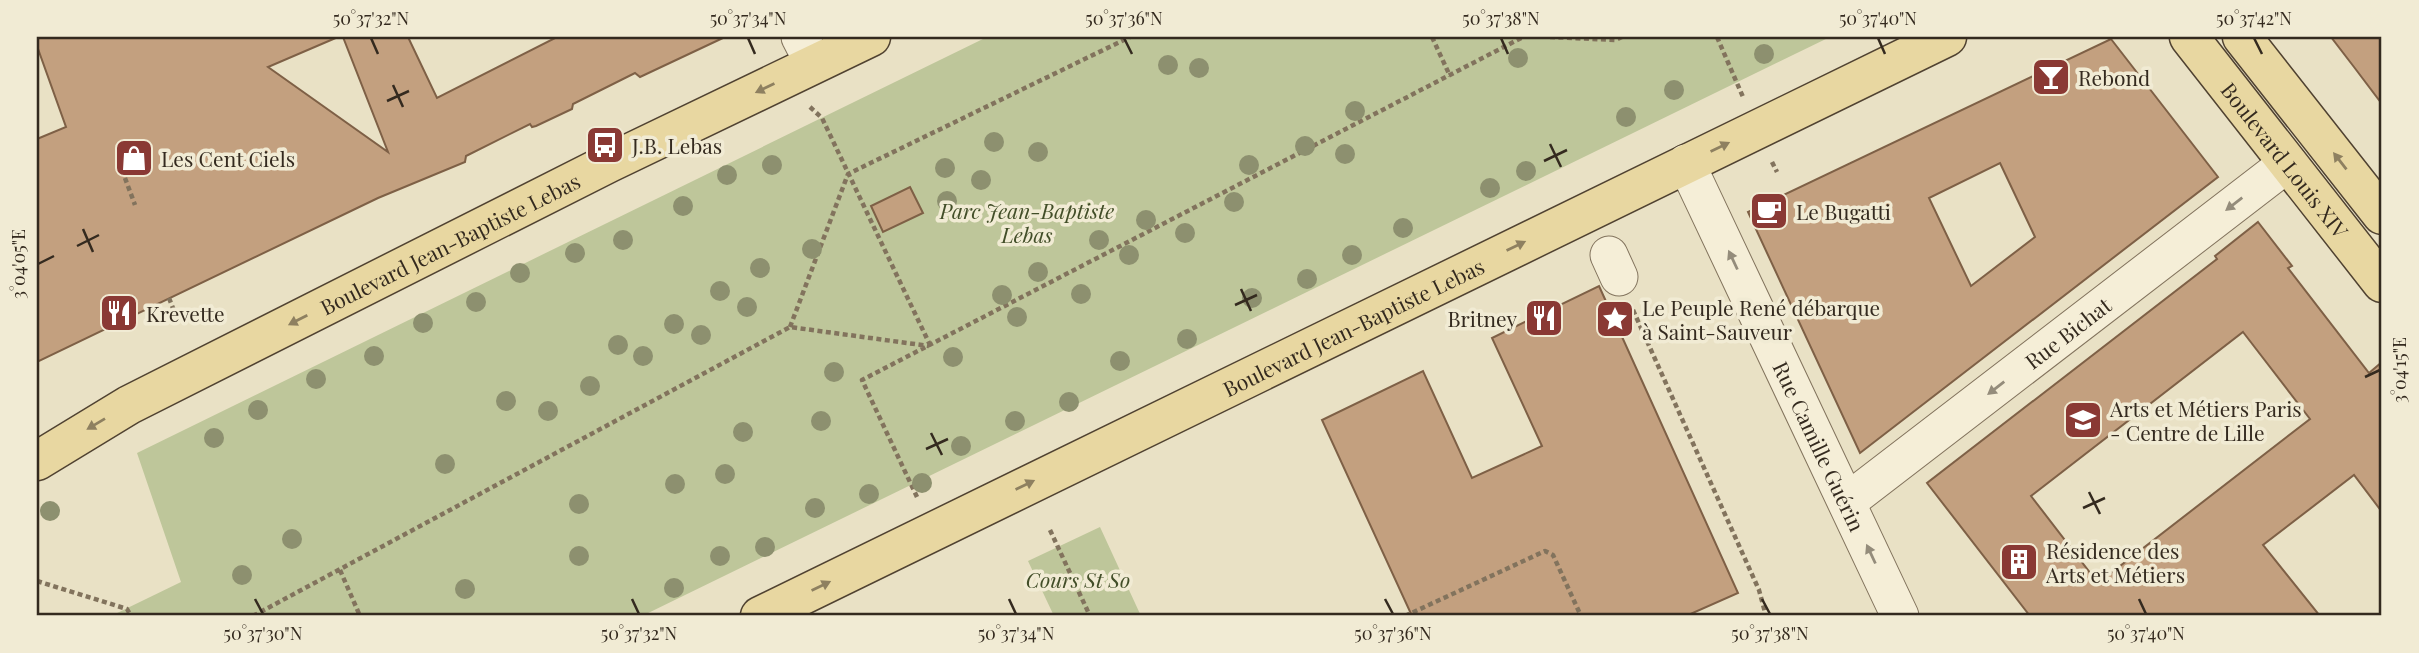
<svg xmlns="http://www.w3.org/2000/svg" width="2419" height="653" font-family="'Playfair Display',serif">
<style>
.green{fill:#bec69a}
.building{fill:#c3a07f;stroke:#7e6046;stroke-width:2;fill-rule:evenodd}
.lines{fill:none;stroke-linecap:round;stroke-linejoin:round}
.minor-casing{stroke:#82735d;stroke-width:39}
.major-casing{stroke:#504231;stroke-width:41}
.path{stroke:#82735d;stroke-width:4.5;stroke-dasharray:5 3.5;stroke-linecap:butt}
.minor{stroke:#f5eed7;stroke-width:37}
.major{stroke:#e8d7a1;stroke-width:38}
.tree{fill:#8d906f}
.oneway{fill:#8e8060}
.oneway2{fill:#948c7b}
.ticks{fill:none;stroke:#342a1f;stroke-width:2.5}
.labels{text-anchor:middle;dominant-baseline:central;stroke-width:7;stroke-linejoin:round;paint-order:stroke}
.poi-label{font-size:21px;fill:#342a1f;stroke:#f1ebd4;text-anchor:start}
.street-label{font-size:21px;fill:#342a1f;stroke:#f1ebd4}
.park-label{font-size:21px;font-style:italic;fill:#424e28;stroke:#f1ebd4}
.neatline{fill:none;stroke:#342a1f;stroke-width:2.5}
.ticks-label{font-size:18px;text-anchor:middle;fill:#342a1f}
</style>
<rect width="100%" height="100%" fill="#e9e1c5"/>
<path class="green" d="M987,37H1830L642,616H111L181,582L137,453Z
M1100,527L1141,616H1054L1028,561Z"/>
<path class="building" d="M37,37H338L268,67L388,152L343,37H408L437,98L557,37H725L640,77L635,73L573,104L572,109L536,126L532,127L530,124L466,156L465,162L378,198L37,362V139L66,127L37,46Z
M2331,37H2382V104L2354,67Z
M2111,39L2218,177L1860,453L1748,212ZM2000,163L2035,237L1971,286L1929,198Z
M910,187L923,213L883,232L871,206Z
M2258,222L2292,266L2288,268L2369,373L2382,362V512L2354,475L2263,545L2320,616H2030L1927,483L2217,259L2215,256ZM2243,332L2310,419L2098,583L2031,496Z
M1599,286L1738,593L1686,616H1412L1322,420L1423,371L1472,478L1542,446L1492,338Z"/>
<g class="lines">
<defs>
<g id="minor">
<path d="M800,37L814,64"/>
<path id="s1" d="M1686,163L1900,616"/>
<path d="M1609,255L1619,277"/>
<path id="s2" d="M1847,502L2288,163"/>
</g>
<g id="major">
<path id="s3" d="M2189,37L2382,283"/>
<path d="M2242,37L2382,215"/>
<path id="s4" d="M37,461L129,405L609,163L871,37"/>
<path id="s5" d="M760,616L1947,37"/>
</g>
</defs>
<use href="#minor" class="minor-casing"/>
<use href="#major" class="major-casing"/>
<path class="path" d="M1432,37L1450,76
M1550,37L1615,40L1622,37
M1717,37L1743,97
M810,107L822,118L930,345
M1772,162L1777,172
M122,170L135,205
M169,298L176,316
M1633,310L1759,590L1766,616
M790,327L848,174L1130,37
M917,497L862,380L1523,37
M1050,530L1090,616
M340,570L360,616
M37,581L127,609L131,616
M253,616L790,327L929,346
M1405,616L1545,551L1553,555L1581,616"/>
<use href="#minor" class="minor"/>
<use href="#major" class="major"/>
</g>
<g class="tree">
<circle cx="1764" cy="54" r="10"/>
<circle cx="1518" cy="58" r="10"/>
<circle cx="1168" cy="65" r="10"/>
<circle cx="1199" cy="68" r="10"/>
<circle cx="1674" cy="90" r="10"/>
<circle cx="1355" cy="111" r="10"/>
<circle cx="1626" cy="117" r="10"/>
<circle cx="994" cy="142" r="10"/>
<circle cx="1305" cy="146" r="10"/>
<circle cx="1038" cy="152" r="10"/>
<circle cx="1345" cy="154" r="10"/>
<circle cx="772" cy="165" r="10"/>
<circle cx="1249" cy="165" r="10"/>
<circle cx="945" cy="168" r="10"/>
<circle cx="1526" cy="171" r="10"/>
<circle cx="727" cy="175" r="10"/>
<circle cx="981" cy="180" r="10"/>
<circle cx="1490" cy="188" r="10"/>
<circle cx="947" cy="201" r="10"/>
<circle cx="1234" cy="202" r="10"/>
<circle cx="683" cy="206" r="10"/>
<circle cx="1146" cy="220" r="10"/>
<circle cx="1403" cy="228" r="10"/>
<circle cx="1185" cy="233" r="10"/>
<circle cx="623" cy="240" r="10"/>
<circle cx="1099" cy="240" r="10"/>
<circle cx="812" cy="249" r="10"/>
<circle cx="575" cy="253" r="10"/>
<circle cx="1129" cy="255" r="10"/>
<circle cx="1352" cy="255" r="10"/>
<circle cx="760" cy="268" r="10"/>
<circle cx="1038" cy="272" r="10"/>
<circle cx="520" cy="273" r="10"/>
<circle cx="1307" cy="279" r="10"/>
<circle cx="720" cy="291" r="10"/>
<circle cx="1081" cy="294" r="10"/>
<circle cx="1002" cy="295" r="10"/>
<circle cx="1252" cy="298" r="10"/>
<circle cx="476" cy="302" r="10"/>
<circle cx="747" cy="307" r="10"/>
<circle cx="1017" cy="317" r="10"/>
<circle cx="423" cy="323" r="10"/>
<circle cx="674" cy="324" r="10"/>
<circle cx="701" cy="335" r="10"/>
<circle cx="1187" cy="339" r="10"/>
<circle cx="618" cy="345" r="10"/>
<circle cx="374" cy="356" r="10"/>
<circle cx="643" cy="356" r="10"/>
<circle cx="953" cy="357" r="10"/>
<circle cx="1120" cy="361" r="10"/>
<circle cx="834" cy="372" r="10"/>
<circle cx="316" cy="379" r="10"/>
<circle cx="590" cy="386" r="10"/>
<circle cx="506" cy="401" r="10"/>
<circle cx="1069" cy="402" r="10"/>
<circle cx="258" cy="410" r="10"/>
<circle cx="548" cy="411" r="10"/>
<circle cx="821" cy="421" r="10"/>
<circle cx="1015" cy="421" r="10"/>
<circle cx="743" cy="432" r="10"/>
<circle cx="214" cy="438" r="10"/>
<circle cx="961" cy="446" r="10"/>
<circle cx="445" cy="464" r="10"/>
<circle cx="725" cy="474" r="10"/>
<circle cx="922" cy="483" r="10"/>
<circle cx="675" cy="484" r="10"/>
<circle cx="869" cy="494" r="10"/>
<circle cx="579" cy="504" r="10"/>
<circle cx="815" cy="508" r="10"/>
<circle cx="50" cy="511" r="10"/>
<circle cx="292" cy="539" r="10"/>
<circle cx="765" cy="547" r="10"/>
<circle cx="579" cy="556" r="10"/>
<circle cx="720" cy="556" r="10"/>
<circle cx="242" cy="575" r="10"/>
<circle cx="674" cy="588" r="10"/>
<circle cx="465" cy="589" r="10"/>
</g>
<defs><path id="oneway-solid" d="M-6-.8H1V-3.2L6.5 0L1 3.2V.8H-6Z" transform="scale(1.75)"/></defs>
<g class="oneway">
<use href="#oneway-solid" transform="translate(765 88) rotate(154)"/>
<use href="#oneway-solid" transform="translate(1720 147) rotate(-26)"/>
<use href="#oneway-solid" transform="translate(2340 161) rotate(-128)"/>
<use href="#oneway-solid" transform="translate(1516 246) rotate(-26)"/>
<use href="#oneway-solid" transform="translate(298 320) rotate(153)"/>
<use href="#oneway-solid" transform="translate(96 424) rotate(149)"/>
<use href="#oneway-solid" transform="translate(1025 485) rotate(-26)"/>
<use href="#oneway-solid" transform="translate(821 586) rotate(-26)"/>
</g>
<g class="oneway2">
<use href="#oneway-solid" transform="translate(2234 204) rotate(142)"/>
<use href="#oneway-solid" transform="translate(1733 260) rotate(-115)"/>
<use href="#oneway-solid" transform="translate(1996 388) rotate(142)"/>
<use href="#oneway-solid" transform="translate(1871 554) rotate(-115)"/>
</g>
<path class="ticks" d="M371,38L378,54M748,38L755,54M1124,38L1132,54M1501,38L1508,54M1878,38L1885,54M2254,38L2262,54M393,85L403,107M387,101L409,91M1550,144L1561,167M1544,161L1567,150M83,229L93,252M77,246L99,235M38,264L54,256M1241,289L1251,311M1235,305L1257,295M2365,377L2380,370M931,433L942,455M926,449L948,439M2089,492L2100,514M2083,508L2105,498M255,599L263,614M632,599L639,614M1009,599L1016,614M1385,599L1393,614M1762,599L1770,614M2139,599L2146,614"/>
<defs>
<symbol id="bar-square" viewBox="-11 -11 22 22"><rect x="-9" y="-9" width="18" height="18" rx="4" fill="#8a3934" stroke="#f1ebd4"/><path d="M-6-5H6L.8 .8V4.5H3.5V6h-7V4.5H-.8V.8Z" fill="#fff"/></symbol>
<symbol id="bus-square" viewBox="-11 -11 22 22"><rect x="-9" y="-9" width="18" height="18" rx="4" fill="#8a3934" stroke="#f1ebd4"/><path d="M-5-6H5V4H4V6H2V4H-2V6H-4V4H-5ZM-3.5-4V0h7V-4ZM-3.5 1.2v1.5H-2V1.2ZM2 1.2v1.5H3.5V1.2Z" fill="#fff"/></symbol>
<symbol id="shop-square" viewBox="-11 -11 22 22"><rect x="-9" y="-9" width="18" height="18" rx="4" fill="#8a3934" stroke="#f1ebd4"/><path d="M-5-2.5h2.3a2.7 3.5 0 0 1 5.4 0H5L5.5 6h-11ZM-1.5-2.5h3a1.5 2.3 0 0 0-3 0Z" fill="#fff"/></symbol>
<symbol id="cafe-square" viewBox="-11 -11 22 22"><rect x="-9" y="-9" width="18" height="18" rx="4" fill="#8a3934" stroke="#f1ebd4"/><path d="M-5.5-4.5H6V0H3Q3 3.5 0 3.5H-2.5Q-5.5 3.5-5.5 0ZM3-3.2v2h1.7v-2ZM-6 4.5H4V6H-6Z" fill="#fff"/></symbol>
<symbol id="restaurant-square" viewBox="-11 -11 22 22"><rect x="-9" y="-9" width="18" height="18" rx="4" fill="#8a3934" stroke="#f1ebd4"/><path d="M-5-6h1v4h1v-4h1v4h1v-4h1v5L-1.5 .5V6h-2V.5L-5-1ZM5-6V6H3V1.5H1.5Q1.5-4 5-6Z" fill="#fff"/></symbol>
<symbol id="sight-square" viewBox="-11 -11 22 22"><rect x="-9" y="-9" width="18" height="18" rx="4" fill="#8a3934" stroke="#f1ebd4"/><path d="M0-6L1.8-2.2L6-1.7L2.9 1.2L3.7 5.4L0 3.3L-3.7 5.4L-2.9 1.2L-6-1.7L-1.8-2.2Z" fill="#fff"/></symbol>
<symbol id="university-square" viewBox="-11 -11 22 22"><rect x="-9" y="-9" width="18" height="18" rx="4" fill="#8a3934" stroke="#f1ebd4"/><path d="M0-5L7-2L0 1L-7-2ZM-4 1L0 2.5L4 1V4Q0 6-4 4Z" fill="#fff"/></symbol>
<symbol id="building-square" viewBox="-11 -11 22 22"><rect x="-9" y="-9" width="18" height="18" rx="4" fill="#8a3934" stroke="#f1ebd4"/><path d="M-4-6H4V6H1V3H-1V6H-4ZM-2.5-4.3h1.7v1.8h-1.7ZM.8-4.3h1.7v1.8H.8ZM-2.5-1h1.7V.8h-1.7ZM.8-1h1.7V.8H.8Z" fill="#fff"/></symbol>
</defs>
<g fill-rule="evenodd">
<use href="#bar-square" x="2029" y="55" width="44" height="44"/>
<use href="#bus-square" x="583" y="123" width="44" height="44"/>
<use href="#shop-square" x="112" y="136" width="44" height="44"/>
<use href="#cafe-square" x="1747" y="189" width="44" height="44"/>
<use href="#restaurant-square" x="97" y="291" width="44" height="44"/>
<use href="#restaurant-square" x="1522" y="296" width="44" height="44"/>
<use href="#sight-square" x="1593" y="297" width="44" height="44"/>
<use href="#university-square" x="2061" y="398" width="44" height="44"/>
<use href="#building-square" x="1997" y="540" width="44" height="44"/>
</g>
<g class="labels">
<g class="poi-label">
<text x="2078" y="77">Rebond</text>
<text x="632" y="145">J.B. Lebas</text>
<text x="161" y="158">Les Cent Ciels</text>
<text x="1796" y="211">Le Bugatti</text>
<text x="1642" y="307">Le Peuple René débarque<tspan x="1642" dy="24">à Saint-Sauveur</tspan></text>
<text x="146" y="313">Krevette</text>
<text x="1517" y="318" text-anchor="end">Britney</text>
<text x="2110" y="408">Arts et Métiers Paris<tspan x="2110" dy="24">- Centre de Lille</tspan></text>
<text x="2046" y="550">Résidence des<tspan x="2046" dy="24">Arts et Métiers</tspan></text>
</g>
<g class="street-label">
<text stroke="none"><textPath href="#s3" startOffset="156">Boulevard Louis XIV</textPath></text>
<text stroke="none"><textPath href="#s4" startOffset="467">Boulevard Jean-Baptiste Lebas</textPath></text>
<text stroke="none"><textPath href="#s5" startOffset="660">Boulevard Jean-Baptiste Lebas</textPath></text>
<text stroke="none"><textPath href="#s2" startOffset="278">Rue Bichat</textPath></text>
<text stroke="none"><textPath href="#s1" startOffset="313">Rue Camille Guérin</textPath></text>
</g>
<g class="park-label">
<text x="1027" y="210">Parc Jean-Baptiste<tspan x="1027" dy="24">Lebas</tspan></text>
<text x="1078" y="579">Cours St So</text>
</g>
</g>
<rect width="2419" height="653" fill="none" stroke="#f1ebd4" stroke-width="77"/>
<rect x="38" y="38" width="2342" height="576" class="neatline"/>
<g class="ticks-label">
<text x="371" y="25">50°37'32"N</text>
<text x="748" y="25">50°37'34"N</text>
<text x="1124" y="25">50°37'36"N</text>
<text x="1501" y="25">50°37'38"N</text>
<text x="1878" y="25">50°37'40"N</text>
<text x="2254" y="25">50°37'42"N</text>
<text transform="translate(19 264) rotate(-90)" y="6">3°04'05"E</text>
<text transform="translate(2400 370) rotate(-90)" y="6">3°04'15"E</text>
<text x="263" y="640">50°37'30"N</text>
<text x="639" y="640">50°37'32"N</text>
<text x="1016" y="640">50°37'34"N</text>
<text x="1393" y="640">50°37'36"N</text>
<text x="1770" y="640">50°37'38"N</text>
<text x="2146" y="640">50°37'40"N</text>
</g>
</svg>
